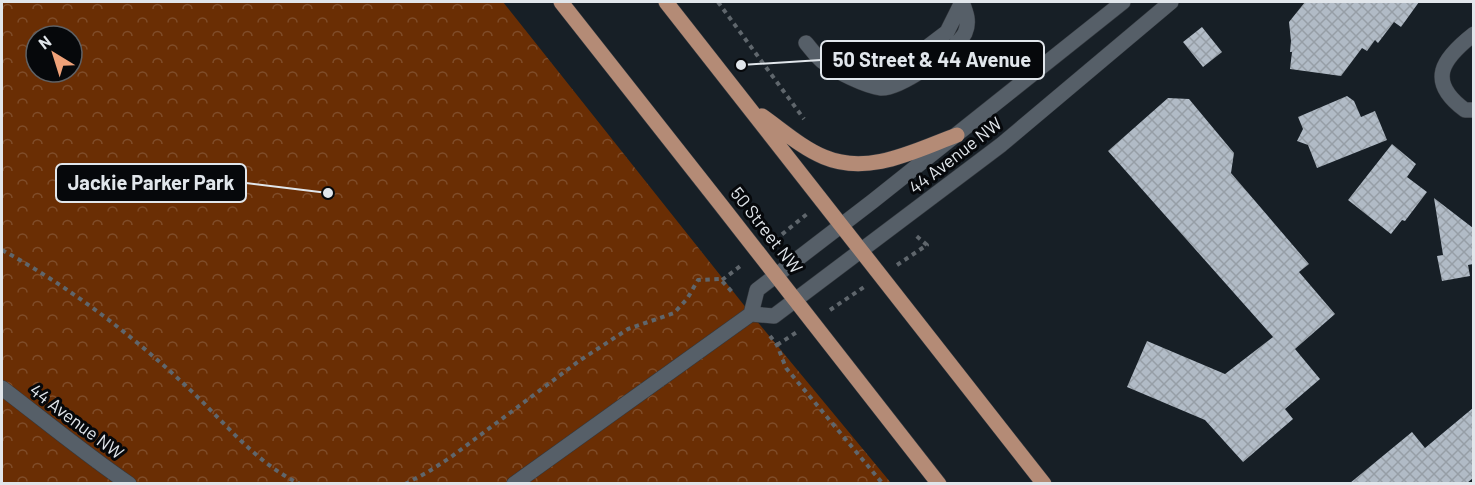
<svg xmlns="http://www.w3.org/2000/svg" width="1475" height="485" font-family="Barlow,sans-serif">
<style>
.forest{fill:url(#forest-crowns);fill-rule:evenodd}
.building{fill:url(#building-cross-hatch)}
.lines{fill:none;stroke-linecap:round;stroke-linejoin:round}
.minor-casing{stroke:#34393f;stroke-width:16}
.major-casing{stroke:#34393f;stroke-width:16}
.path{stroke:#5f666c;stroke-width:4;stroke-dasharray:4.5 4.5;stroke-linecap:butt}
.minor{stroke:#565f68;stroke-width:15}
.major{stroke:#b48b76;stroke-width:15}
.labels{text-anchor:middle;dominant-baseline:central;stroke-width:6;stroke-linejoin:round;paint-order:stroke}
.street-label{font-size:18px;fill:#e1e6eb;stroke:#06080b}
.leader{fill:none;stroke:#e1e6eb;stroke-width:2}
.callout-dot{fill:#e1e6eb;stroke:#06080b;stroke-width:2}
.callout{fill:#06080b;stroke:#e1e6eb;stroke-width:2}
.callout-label{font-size:20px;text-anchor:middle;font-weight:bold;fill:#e1e6eb}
</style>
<defs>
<pattern id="forest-crowns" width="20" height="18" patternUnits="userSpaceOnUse" patternTransform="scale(1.5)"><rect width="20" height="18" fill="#6a2e04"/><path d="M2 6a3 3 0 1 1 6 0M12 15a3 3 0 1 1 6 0" fill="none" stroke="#7f4c29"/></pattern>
<pattern id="building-cross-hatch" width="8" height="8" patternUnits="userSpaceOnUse" patternTransform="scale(1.5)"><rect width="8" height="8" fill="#b1bbc6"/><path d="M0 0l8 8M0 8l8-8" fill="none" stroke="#969ea6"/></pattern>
</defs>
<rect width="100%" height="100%" fill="#171f26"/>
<path class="forest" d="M2,2H503L751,314L891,483H2ZM36,36H72V72H36Z"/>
<path class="building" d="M1305,2H1419L1401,27L1394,22L1378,43L1375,40L1367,51L1362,48L1341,76L1290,69L1292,52H1290L1291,41L1289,22Z
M1202,27L1222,52L1203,67L1183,42Z
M1347,96L1354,101L1361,117L1375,111L1387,140L1317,168L1308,145L1297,141L1303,129L1298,117Z
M1168,98L1189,99L1234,153L1231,173L1309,264L1299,272L1335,314L1295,349L1320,379L1285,409L1293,419L1243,462L1205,420L1127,387L1147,341L1225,374L1273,337L1108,151Z
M1392,144L1416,164L1407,177L1427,192L1405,221L1402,220L1391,234L1348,200Z
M1434,198L1473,228V264L1468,265L1470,276L1442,281L1437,256L1443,255Z
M1473,408V478L1467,483H1350L1412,432L1425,448Z"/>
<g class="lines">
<defs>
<path id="minor" d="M1474,34C1442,59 1426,81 1465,110H1474
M806,43C811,49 816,56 822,61C835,71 865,86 881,88C900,89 956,50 965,33C970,22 966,12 962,2
M861,77L874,79L893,73L947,32L962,2
M751,314L774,316L1001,145L1171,2
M2,388C44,420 85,454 129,484
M514,484L751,314L757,290L873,201L1123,2"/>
<path id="major" d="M561,2C688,162 813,323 939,484
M666,2L1044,484
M762,116C782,130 802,148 824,157C869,176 916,150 957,135"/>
</defs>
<use href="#minor" class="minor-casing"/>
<use href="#major" class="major-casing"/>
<path class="path" d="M718,2L804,119
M775,240L807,214
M2,250C68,286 131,334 186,386C223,420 254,462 300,484
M897,265L927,245L914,234
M722,280L743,264
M830,310L864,287
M770,336L777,345L786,368L883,484
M777,345L797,332
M405,484L428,472L451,457L579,361L628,329L674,313L687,299L698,280L720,279L734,294"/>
<use href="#minor" class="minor"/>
<use href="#major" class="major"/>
</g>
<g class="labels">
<g class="street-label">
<text transform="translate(955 155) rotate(-38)">44 Avenue NW</text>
<text transform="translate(767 230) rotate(52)">50 Street NW</text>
<text transform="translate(77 421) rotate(37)">44 Avenue NW</text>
</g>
</g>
<path class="leader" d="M741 65L821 60M328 193L246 183"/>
<g class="callout-dot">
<circle cx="741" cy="65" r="6"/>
<circle cx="328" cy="193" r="6"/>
</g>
<g class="callout">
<rect x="821" y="41" width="223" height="38" rx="6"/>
<rect x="56" y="164" width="190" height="38" rx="6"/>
</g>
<g class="callout-label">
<text x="932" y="67">50 Street &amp; 44 Avenue</text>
<text x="151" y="190">Jackie Parker Park</text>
</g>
<rect width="1475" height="485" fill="none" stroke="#e1e6eb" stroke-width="6"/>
<g transform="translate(54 54) rotate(322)"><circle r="28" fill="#06080b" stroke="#5e6165" stroke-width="1.5"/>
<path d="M0-4.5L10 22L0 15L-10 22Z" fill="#f0a279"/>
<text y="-9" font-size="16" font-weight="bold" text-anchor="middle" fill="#e1e6eb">N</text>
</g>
</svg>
